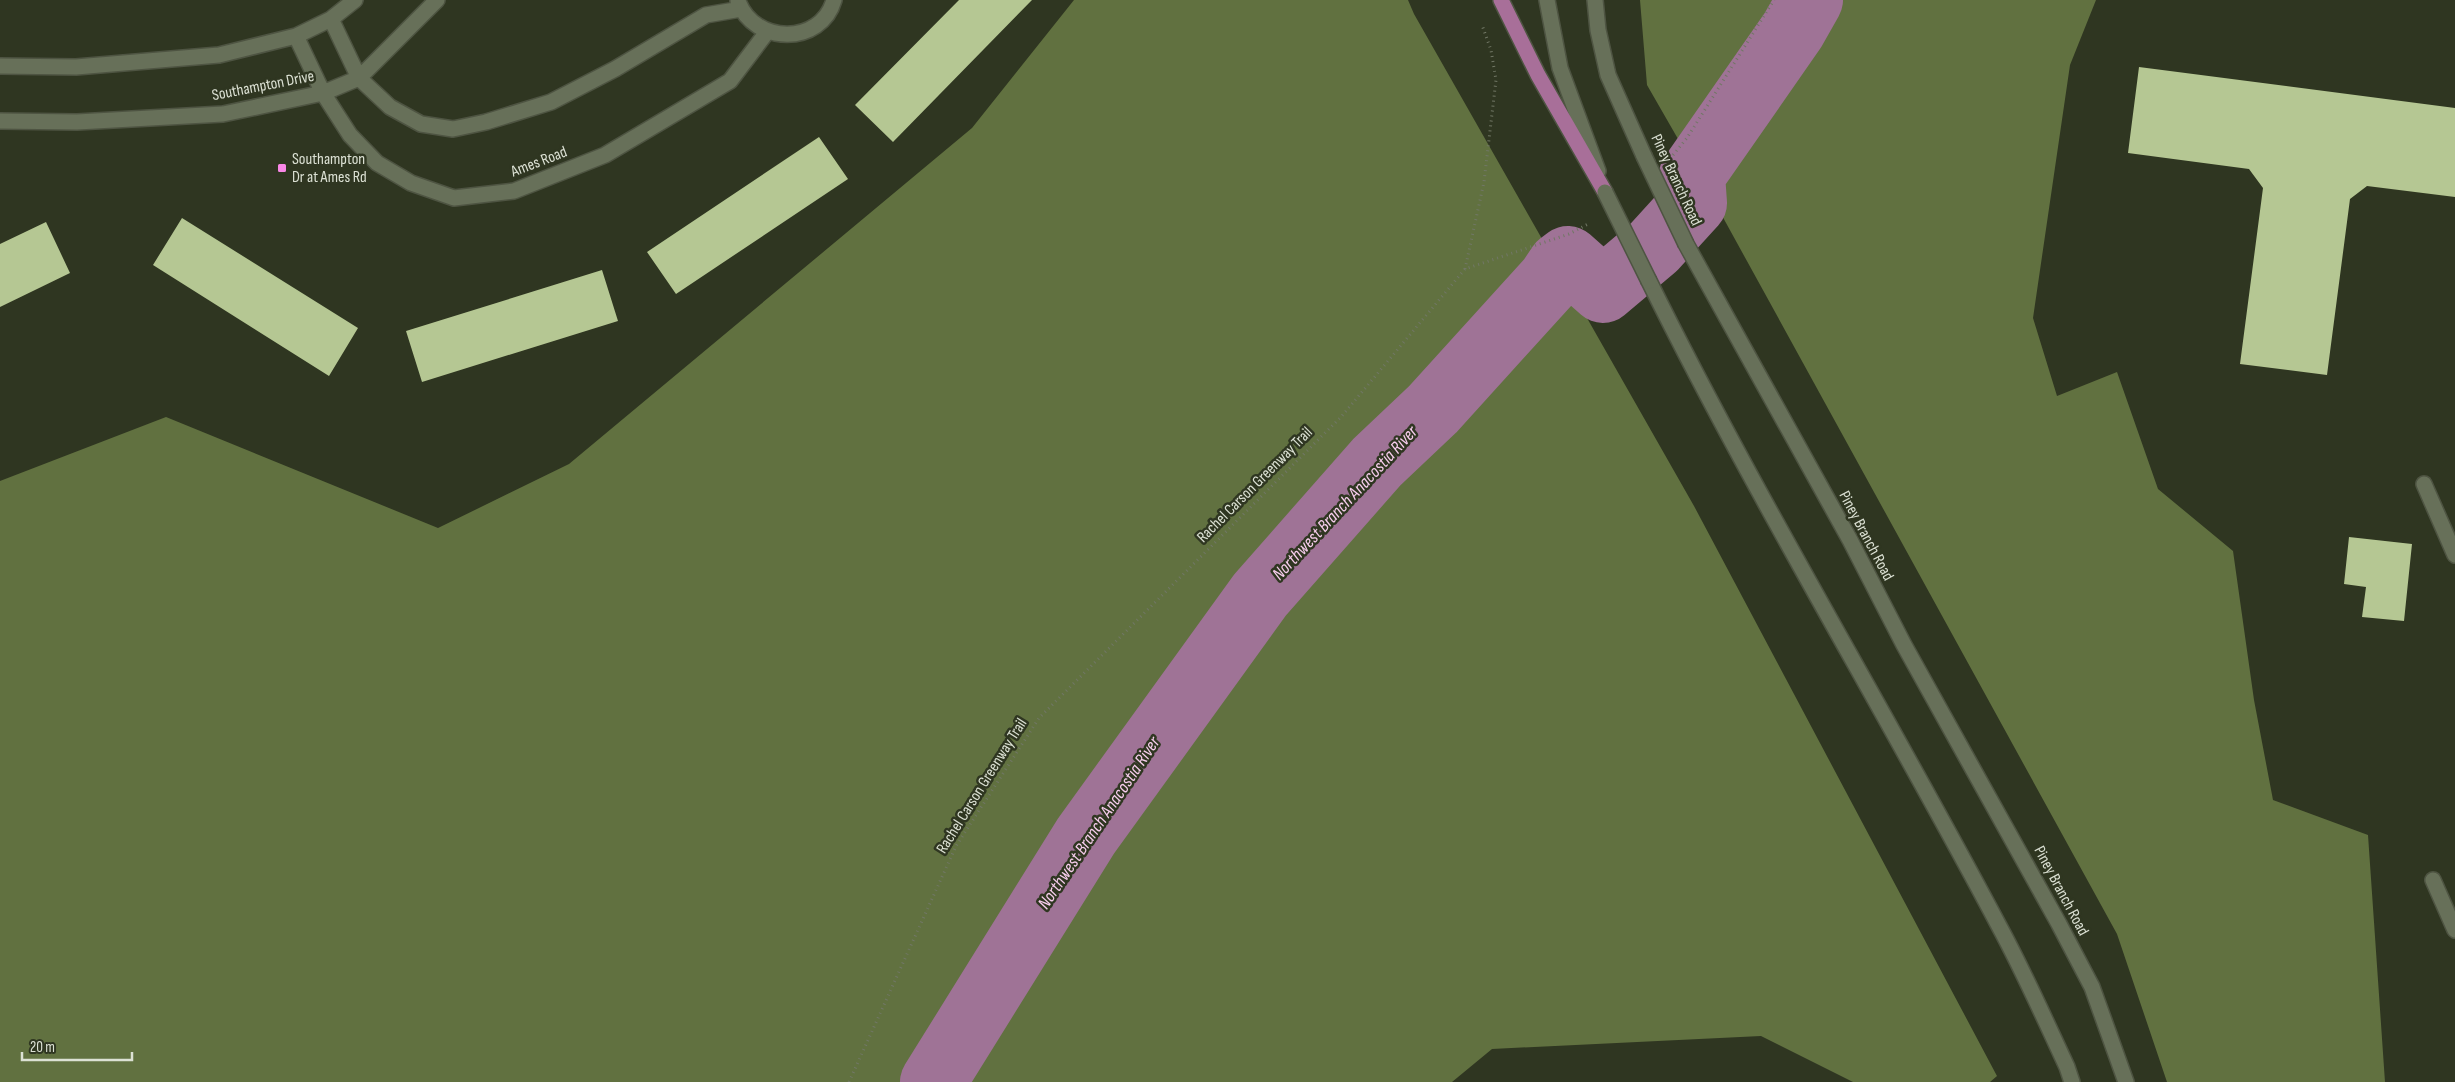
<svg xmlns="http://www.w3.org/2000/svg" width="2455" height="1082" font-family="'Sofia Sans Condensed',sans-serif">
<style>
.forest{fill:#617140}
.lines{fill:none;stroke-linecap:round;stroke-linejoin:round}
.river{stroke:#9f7396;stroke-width:66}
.building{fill:#b5c793}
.lane-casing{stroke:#4e5442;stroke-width:18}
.street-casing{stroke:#4e5442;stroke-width:18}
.secondary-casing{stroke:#4e5442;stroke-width:18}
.primary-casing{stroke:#4e5442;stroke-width:18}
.path{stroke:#717765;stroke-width:3;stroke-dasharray:1 4;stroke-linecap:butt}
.lane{stroke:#677059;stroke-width:15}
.street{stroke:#677059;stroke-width:15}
.secondary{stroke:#677059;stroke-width:15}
.primary{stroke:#a86f99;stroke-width:15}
.secondary-bridge-casing{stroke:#4e5442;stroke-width:18;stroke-linecap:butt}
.secondary-bridge{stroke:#677059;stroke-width:15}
.poi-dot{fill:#fa87e7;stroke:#2f3621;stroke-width:2}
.labels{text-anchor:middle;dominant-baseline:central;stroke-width:5;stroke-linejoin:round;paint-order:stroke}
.street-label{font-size:16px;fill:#dce1d4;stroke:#2f3621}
.poi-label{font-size:16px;fill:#dce1d4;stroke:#2f3621;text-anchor:start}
.water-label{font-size:18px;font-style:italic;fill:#f8ceee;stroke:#2f3621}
</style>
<rect width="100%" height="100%" fill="#2f3621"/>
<path class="forest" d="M1074,0H1408L1414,14L1694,506L1997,1076L1990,1082H1853L1761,1036L1492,1049L1452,1082H0V481L166,417L438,528L569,464L972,128Z
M1640,0H2096L2070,65L2033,318L2057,396L2117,372L2158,489L2233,551L2254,700L2273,800L2368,835L2385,1082H2167L2117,934L1720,212L1647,85Z"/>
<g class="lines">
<path class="river" d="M933,1082L1086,836L1260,595L1377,462L1433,409L1550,280L1560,265L1568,259L1603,290L1654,247L1694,203L1692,175L1793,30L1810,0"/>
</g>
<path class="building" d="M959,0H1032L893,142L855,105Z
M2139,67L2455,108V197L2367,186L2350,199L2327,375L2240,364L2263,188L2249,169L2128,153Z
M819,137L848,179L676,294L647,252Z
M182,218L358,328L329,376L153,265Z
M46,222L70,273L0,307V244Z
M602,270L618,321L422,382L406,331Z
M2349,537L2412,544L2404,621L2362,617L2366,587L2344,584Z"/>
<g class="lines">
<defs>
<path id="lane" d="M2424,484L2455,555
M2433,880L2455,930"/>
<path id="street" d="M738,1C754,45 821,46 834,0
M331,19L359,78L390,107L421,124L453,129L486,122L551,102L615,69L706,15L741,9
M296,36L323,93L350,135L377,163L411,183L454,198L514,191L605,155L730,81L767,32
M0,66L76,67L219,55L296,36L331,19L355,0
M0,121L77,122L223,114L323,93L359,78L437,0"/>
<path id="secondary" d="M1547,0L1560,68L1598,171
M1595,0L1598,30L1608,75L1644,156
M1686,244L1850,540L1904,645L2059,924L2092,987L2126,1082
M1649,281C1757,500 1885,710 1999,926C2024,972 2045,1020 2067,1067L2072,1082"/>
<path id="primary" d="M1501,0L1538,75L1605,192"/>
</defs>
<use href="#lane" class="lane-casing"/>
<use href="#street" class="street-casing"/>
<use href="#secondary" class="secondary-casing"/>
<use href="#primary" class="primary-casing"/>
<path class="path" d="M1673,155L1687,138L1774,0
M1465,269L1484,182L1496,80L1491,50L1482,25
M849,1082L956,846L1039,718L1341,417L1465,269L1569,234L1590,223"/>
<use href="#lane" class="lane"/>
<use href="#street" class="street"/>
<use href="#secondary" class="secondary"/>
<use href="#primary" class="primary"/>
<defs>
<path id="secondary-bridge" d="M1644,156L1686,244
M1605,192L1649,281"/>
</defs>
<use href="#secondary-bridge" class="secondary-bridge-casing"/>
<use href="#secondary-bridge" class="secondary-bridge"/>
</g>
<rect class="poi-dot" x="277" y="163" width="10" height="10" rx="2.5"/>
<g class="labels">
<g class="street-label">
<text transform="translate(263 86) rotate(-11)">Southampton Drive</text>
<text transform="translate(539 162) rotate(-21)">Ames Road</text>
<text transform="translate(1676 180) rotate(65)">Piney Branch Road</text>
<text transform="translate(1255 485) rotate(-45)">Rachel Carson Greenway Trail</text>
<text transform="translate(1866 536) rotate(62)">Piney Branch Road</text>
<text transform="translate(982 786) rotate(-58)">Rachel Carson Greenway Trail</text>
<text transform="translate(2061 891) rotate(62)">Piney Branch Road</text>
</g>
<g class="poi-label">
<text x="292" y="159">Southampton<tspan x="292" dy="18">Dr at Ames Rd</tspan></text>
</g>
<g class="water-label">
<text transform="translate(1345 503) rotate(-47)">Northwest Branch Anacostia River</text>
<text transform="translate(1099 823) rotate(-56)">Northwest Branch Anacostia River</text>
</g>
</g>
<path d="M22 1052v8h110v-8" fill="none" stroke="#dce1d4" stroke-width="2.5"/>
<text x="30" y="1052" font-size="15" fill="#dce1d4" stroke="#2f3621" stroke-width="4" paint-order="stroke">20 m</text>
</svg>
